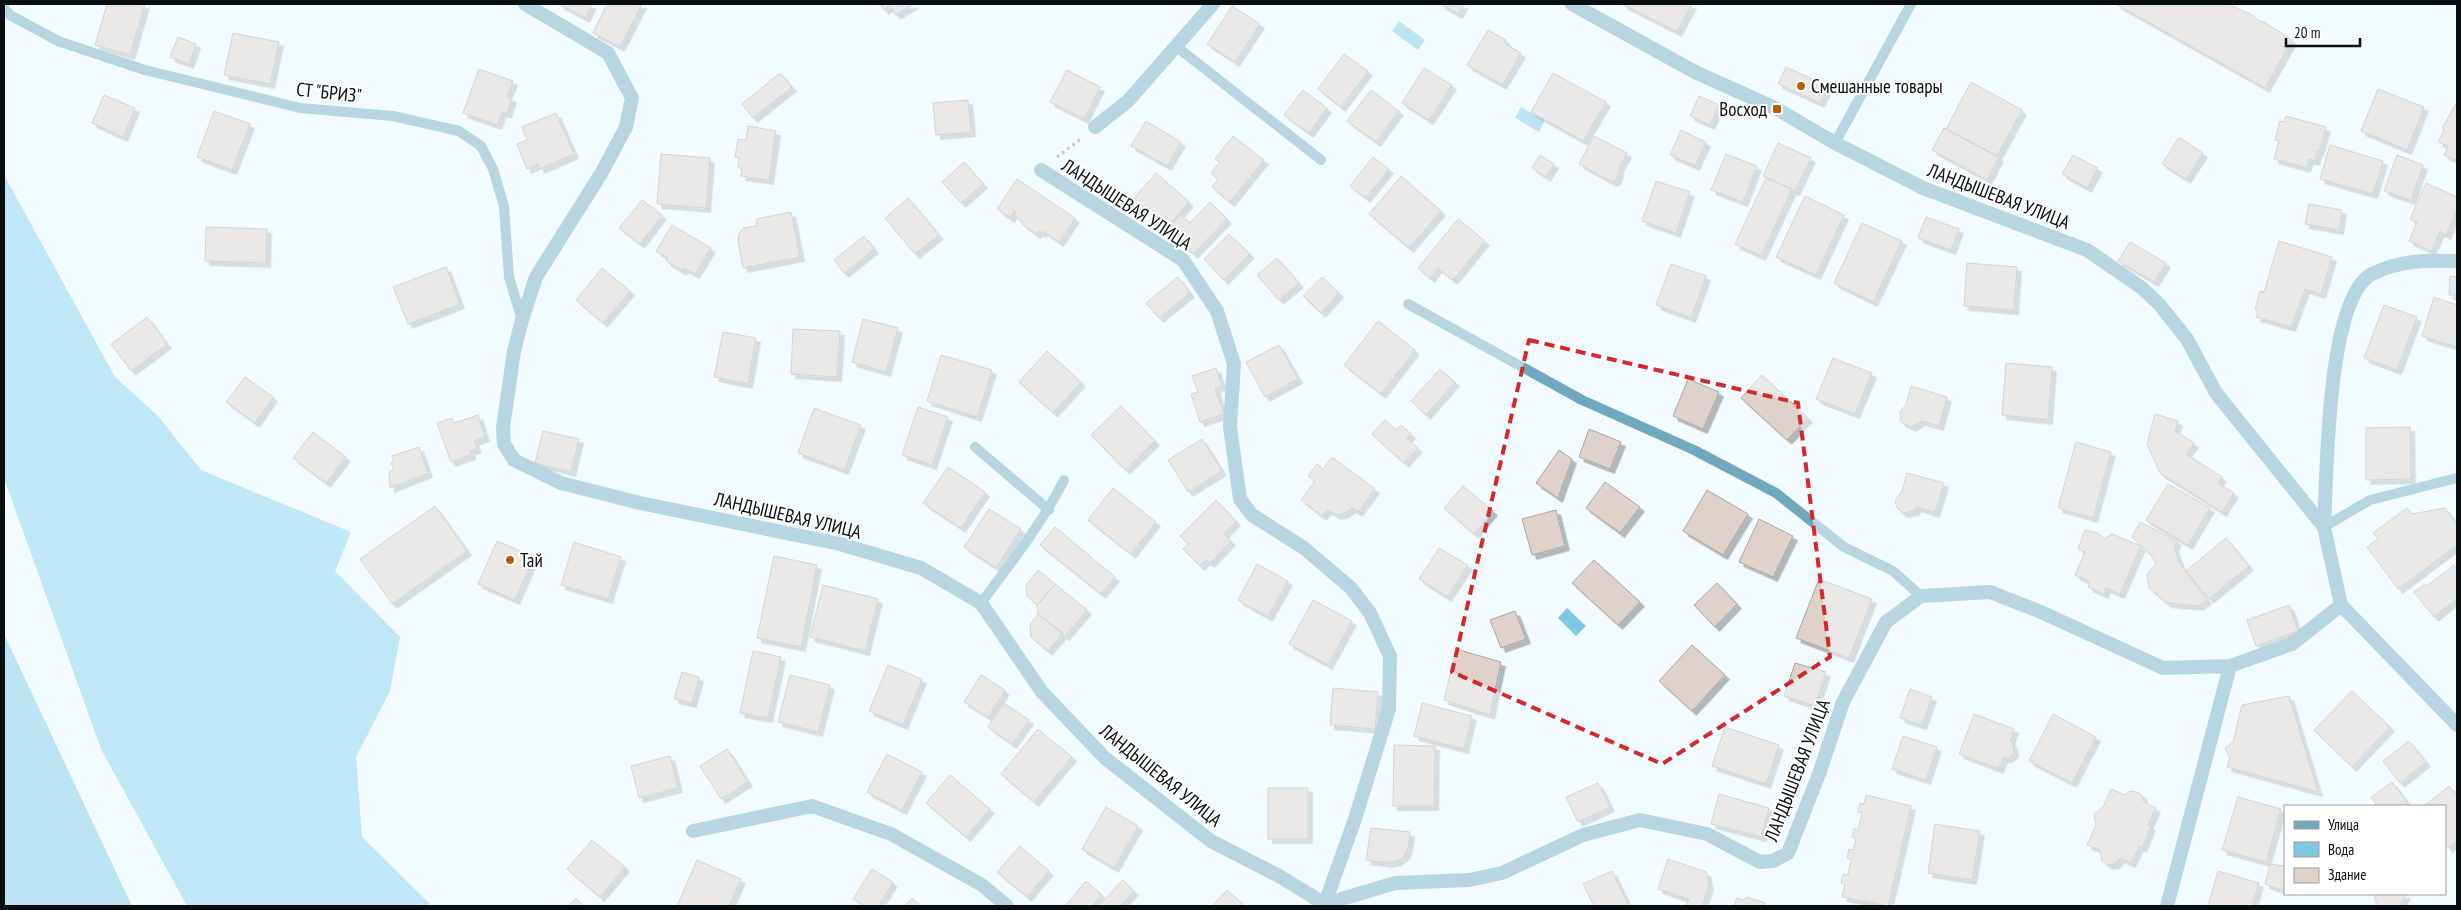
<svg xmlns="http://www.w3.org/2000/svg" width="2461" height="910" font-family="'PT Sans Narrow',sans-serif">
<style>
.forest{fill:#82ceeb}
.water{fill:#7bc7e4}
.building{fill:#dfd2ca;stroke:#b0a49d;filter:url(#shadow)}
.lines{fill:none;stroke-linecap:round;stroke-linejoin:round}
.path{stroke:#82898c;stroke-width:3;stroke-dasharray:2.5 4;stroke-linecap:butt}
.service{stroke:#71a8be;stroke-width:10}
.minor{stroke:#71a8be;stroke-width:14}
.tertiary{stroke:#71a8be;stroke-width:14}
.marked{fill:none;stroke:#d62828;stroke-width:4;stroke-dasharray:10 6;stroke-linejoin:round}
.poi-dot{fill:#ba5d07;stroke:#fff;stroke-width:2}
.labels{text-anchor:middle;dominant-baseline:central;stroke-width:4;stroke-linejoin:round;paint-order:stroke}
.poi-label{font-size:19px;fill:#090e10;stroke:#fff;text-anchor:start}
.street-label{font-size:19px;fill:#090e10;stroke:#fff}
</style>
<defs>
<filter id="shadow"><feDropShadow dx="4.5" dy="4.5" stdDeviation="0" flood-color="#0004"/></filter>
</defs>
<rect width="100%" height="100%" fill="#f2fbff"/>
<path class="forest" d="M4,175L115,377L158,416L201,470L351,532L335,571L400,637L390,691L356,757L362,837L432,906H187L101,749L4,478Z"/>
<path class="water" d="M1399,21L1425,40L1418,50L1392,31Z
M1521,107L1545,120L1539,132L1515,118Z
M1567,608L1586,626L1576,636L1558,618Z
M4,634L132,906H4Z"/>
<path class="building" d="M107,4H145L130,55L95,45Z
M559,4H592L585,18Z
M607,4H642L620,47L593,33Z
M880,4H914L896,15L890,6L884,10Z
M1440,4H1464L1458,14Z
M1622,4H1692L1677,32Z
M2116,4H2228L2250,14L2261,22H2264L2292,40L2265,88Z
M1232,6L1260,24L1235,62L1207,44Z
M1488,30L1506,40L1504,43L1521,53L1502,85L1467,65Z
M233,33L279,42L270,84L224,75Z
M178,37L196,44L189,64L170,57Z
M1344,54L1368,71L1341,107L1318,89Z
M1786,67L1828,86L1820,103L1778,84Z
M1424,68L1452,85L1429,120L1402,103Z
M479,69L513,81L507,96L512,98L507,114L502,112L497,125L463,113Z
M1067,70L1100,87L1084,119L1050,102Z
M780,73L792,87L753,118L742,104Z
M1553,73L1606,102L1583,141L1531,112Z
M1971,82L2022,110L1997,156L1946,129Z
M2378,89L2424,107L2407,150L2361,131Z
M1303,90L1327,108L1309,133L1284,115Z
M1371,90L1399,111L1376,142L1347,121Z
M104,95L135,108L123,137L92,123Z
M1699,96L1719,105L1710,125L1690,116Z
M968,100L971,132L936,135L933,103Z
M2457,102V155L2455,160L2444,155L2448,146L2438,142L2444,130L2442,128Z
M214,111L250,124L232,170L197,157Z
M556,113L574,154L540,169L538,164L527,169L517,144L527,140L522,127Z
M2286,116L2326,127L2319,152L2317,151L2315,161L2309,159L2306,168L2274,159L2279,141L2275,140L2280,121L2284,122Z
M1146,121L1181,142L1167,166L1131,146Z
M748,126L776,131L769,180L741,176L742,168H738L739,158L735,157L738,139L746,140Z
M1944,128L1999,157L1987,180L1932,150Z
M1681,130L1706,142L1695,166L1670,155Z
M1233,136L1264,160L1230,202L1212,187L1218,179L1211,173L1220,162L1215,159Z
M1594,136L1627,153L1619,168V173L1616,180L1612,182L1579,164Z
M2179,137L2203,153L2186,179L2162,164Z
M1778,143L1811,158L1795,191L1763,176Z
M2330,145L2383,161L2373,194L2320,179Z
M661,154L710,158L706,208L657,204Z
M1726,154L1757,166L1743,202L1711,190Z
M1540,155L1554,164L1546,177L1532,168Z
M2073,155L2098,168L2087,188L2062,174Z
M2397,155L2423,165L2411,200L2384,191Z
M1373,157L1389,169L1366,198L1350,186Z
M964,162L983,184L961,203L942,182Z
M1156,173L1189,202L1167,227L1134,198Z
M1401,176L1441,211L1409,248L1369,214Z
M1766,178L1792,189L1761,256L1735,244Z
M1017,179L1075,218L1059,242L1043,231L1042,233L1038,231L1036,234L1022,224L1023,222L1014,215L1016,213L1014,211L1010,218L997,209Z
M1656,181L1690,192L1676,233L1642,221Z
M2426,183L2457,197V209L2446,235L2440,232L2431,251L2409,241L2417,222L2410,219Z
M1805,196L1844,215L1816,275L1776,257Z
M908,198L939,235L915,254L885,218Z
M642,200L662,215L640,244L619,228Z
M1210,202L1227,219L1193,254L1167,230L1181,215L1190,223Z
M2309,204L2342,210L2339,230L2305,224Z
M791,212L800,257L743,268L738,241L739,234L743,228L757,226L756,219Z
M1926,217L1959,229L1951,250L1918,238Z
M1458,219L1485,241L1453,280L1438,268L1430,278L1418,268Z
M1862,223L1902,241L1873,302L1834,283Z
M672,225L711,248L695,274L684,268L682,271L666,261L668,258L656,251Z
M206,227L267,229L266,263L205,261Z
M1229,234L1250,254L1224,280L1204,259Z
M864,236L874,249L844,273L834,260Z
M2279,241L2332,257L2321,294L2305,289L2291,327L2256,317L2258,311L2255,310L2260,291L2264,292Z
M2130,242L2166,263L2154,282L2118,261Z
M1277,258L1299,283L1279,300L1257,275Z
M1967,263L2017,267L2014,310L1964,306Z
M1671,264L1706,276L1691,318L1656,305Z
M446,267L460,304L408,324L393,287Z
M602,268L630,291L603,323L576,300Z
M2450,276L2457,277V295H2449Z
M1178,277L1190,293L1159,318L1146,303Z
M1322,277L1339,293L1321,313L1303,296Z
M2434,297L2457,305V347L2422,336Z
M2384,305L2417,317L2397,370L2364,358Z
M147,317L167,344L131,371L111,344Z
M863,319L898,328L886,372L852,362Z
M1378,321L1415,350L1381,394L1344,365Z
M793,329L840,331L837,377L791,374Z
M723,332L756,338L748,384L714,377Z
M1279,345L1298,379L1265,397L1246,362Z
M1047,351L1081,382L1053,413L1019,382Z
M941,355L992,370L977,417L927,401Z
M1833,358L1872,373L1855,414L1816,399Z
M2006,363L2052,367L2048,420L2002,415Z
M1216,368L1222,386L1215,388L1224,414L1200,422L1191,394L1198,392L1192,376Z
M1440,369L1455,382L1426,415L1411,401Z
M1762,375L1808,418L1787,440L1741,398Z
M245,377L273,397L255,423L226,402Z
M1688,379L1719,392L1703,429L1673,416Z
M1911,386L1947,397L1939,426L1921,421L1911,427L1901,422L1900,411L1906,405Z
M1121,406L1155,441L1125,470L1091,435Z
M918,407L948,417L932,465L902,455Z
M814,408L861,425L844,470L798,453Z
M2155,414L2178,421L2175,431L2194,443L2186,454L2222,477L2218,483L2234,493L2222,512L2160,473L2147,444Z
M478,415L485,437L474,441L477,448L470,451L471,455L451,462L437,423L452,418L454,423Z
M1385,420L1396,430L1401,425L1411,434L1407,439L1418,448L1404,463L1372,434Z
M2410,427L2411,479L2366,480V428Z
M1589,429L1621,442L1610,469L1579,457Z
M543,431L579,439L571,472L535,463Z
M313,432L346,457L326,483L293,458Z
M1202,439L1222,471L1188,492L1168,460Z
M2076,442L2111,452L2093,518L2058,508Z
M419,447L428,473L390,488L389,472L394,470L391,463L394,462L392,456Z
M1559,450L1572,459L1558,498L1536,483Z
M1332,457L1375,489L1358,512L1352,508L1343,514L1337,515L1327,510L1322,516L1301,500L1315,481L1308,476L1317,464L1323,469Z
M948,467L985,492L961,528L923,503Z
M1907,473L1944,483L1935,513L1917,507L1914,511L1903,513L1897,508L1895,501L1902,491Z
M1605,482L1640,507L1620,533L1586,508Z
M2168,484L2210,508L2188,545L2146,520Z
M1463,486L1493,511L1474,534L1444,508Z
M1113,488L1156,522L1131,554L1088,520Z
M1707,490L1748,514L1723,555L1683,531Z
M1216,500L1236,521L1224,534L1231,541L1210,563L1206,560L1200,566L1183,549L1188,544L1180,536Z
M435,506L467,551L392,604L360,559Z
M2407,508L2412,514L2445,508L2457,525V545L2398,589L2367,547L2378,539L2373,533Z
M989,509L1021,529L996,568L964,547Z
M1556,510L1565,546L1532,555L1522,519Z
M1759,519L1793,536L1773,577L1739,562Z
M2140,522L2177,541L2174,547L2180,564L2207,600L2198,606L2167,603L2149,588L2147,574L2156,564L2151,555L2132,537Z
M1055,527L1115,577L1101,594L1040,545Z
M2085,530L2098,533L2104,539L2112,534L2141,546L2120,594L2106,588L2104,594L2088,587L2090,582L2075,575L2085,552L2078,549Z
M2226,538L2249,566L2209,599L2186,571Z
M497,541L534,557L515,600L478,584Z
M574,542L621,557L608,599L561,585Z
M1439,548L1468,565L1447,597L1419,579Z
M774,556L817,565L801,647L757,638Z
M1594,560L1640,602L1618,625L1572,583Z
M1257,564L1288,581L1268,617L1238,600Z
M2454,565L2457,569V598L2434,617L2414,592L2425,584L2427,586Z
M1038,570L1055,584L1037,605L1027,596L1026,585Z
M1819,579L1872,599L1849,658L1796,638Z
M1717,583L1737,604L1715,627L1694,605Z
M1055,584L1087,610L1065,636L1038,614L1037,605Z
M823,585L878,599L865,651L810,637Z
M1313,600L1352,621L1328,665L1289,644Z
M2289,605L2298,631L2256,646L2247,620Z
M1515,611L1526,639L1501,648L1490,620Z
M1038,614L1063,633L1048,651L1031,637L1030,625Z
M1692,645L1725,675L1692,711L1659,681Z
M1456,649L1501,662L1490,715L1444,700Z
M753,651L781,657L768,718L740,713Z
M1795,663L1826,672L1815,706L1784,696Z
M888,665L922,679L903,725L869,711Z
M682,672L699,677L692,703L674,699Z
M790,675L830,685L818,732L778,722Z
M981,675L1005,690L988,717L964,702Z
M1333,688L1378,692L1375,729L1330,725Z
M1910,689L1932,697L1922,725L1900,718Z
M2352,691L2390,727L2352,767L2314,730Z
M2289,696L2318,792L2227,767L2230,758L2225,748L2233,742L2242,705Z
M1004,703L1029,720L1012,744L988,727Z
M1422,703L1472,716L1464,749L1414,736Z
M1974,714L2014,729L2010,741L2013,744L2014,753L2007,759L2003,758L1999,769L1959,754Z
M2053,714L2096,737L2072,783L2029,761Z
M1725,727L1779,745L1766,784L1712,766Z
M1038,729L1072,757L1034,802L1001,774Z
M1903,736L1937,747L1926,780L1892,769Z
M2409,741L2426,762L2400,783L2383,761Z
M1394,745L1435,746L1434,806H1393Z
M727,749L748,782L721,799L700,766Z
M887,754L922,772L902,810L867,792Z
M670,756L678,788L639,798L631,766Z
M950,775L990,809L966,837L926,803Z
M2392,782L2408,803L2403,806H2377L2371,797Z
M1598,783L1610,807L1578,822L1566,797Z
M2449,786L2457,796V840L2448,848L2445,844V806H2424Z
M1268,788H1308V839H1268Z
M2111,789L2125,795L2130,791L2137,792L2142,795L2144,802L2156,808L2148,825L2151,826L2142,848L2139,846L2131,863L2120,858L2115,864L2108,865L2102,861L2100,850L2087,845L2096,825L2094,814L2103,807Z
M1719,794L1769,808L1761,837L1711,824Z
M1866,795L1911,806L1888,906L1842,897L1845,885L1841,883L1843,874L1848,875L1851,859L1847,858L1849,849L1853,850L1856,839L1852,837L1854,829L1858,830L1862,813L1858,812L1860,803L1864,804Z
M2238,797L2281,809L2266,862L2222,850Z
M1106,807L1138,826L1114,868L1082,849Z
M1935,824L1980,831L1972,880L1928,873Z
M1371,828L1410,832L1408,848L1404,856L1397,861L1387,863L1366,860Z
M592,840L625,867L600,897L567,869Z
M1020,846L1049,871L1027,897L997,872Z
M1668,859L1706,872L1709,885L1702,906H1686L1689,899L1658,889Z
M697,860L741,879L729,906H677Z
M2270,864L2285,866V891L2265,884Z
M872,869L893,882L878,906H865L853,899Z
M1612,871L1629,906H1594L1583,884Z
M2218,871L2259,883L2252,906H2208Z
M1123,880L1134,891L1120,906H1098Z
M1086,881L1102,895L1092,906H1065Z
M1227,890L1245,906H1212Z
M2374,894H2406L2400,906H2377Z
M1746,897L1765,903L1764,906H1731H1734L1737,898L1744,900Z
M576,898L584,906H568Z
M912,898L921,906H905Z"/>
<g class="lines">
<path class="path" d="M1057,157L1082,138"/>
<path class="service" d="M4,8L10,15L58,41L145,70L300,108L393,116L459,131L481,146L493,169L504,206L509,277L522,320
M1177,47L1321,160
M1835,143L1911,4
M1408,304L1582,400L1694,450L1776,493L1844,547L1893,571L1921,596
M975,447L1049,510
M2324,527L2370,500L2457,478
M981,603C1011,563 1041,525 1064,480"/>
<path class="minor" d="M525,4L608,53L632,98L626,127L602,172L536,277L522,320L514,351L503,428L504,444L514,460L561,483L640,503L840,544L921,568L981,603L1042,692L1105,758L1211,841L1279,876L1325,904L1395,883L1469,880L1502,873L1583,835L1640,820L1707,834L1760,862L1773,861L1788,853L1819,774L1843,702L1886,622L1921,596L1990,592L2041,612L2163,668L2230,666L2292,644L2341,605
M1095,127L1128,101L1213,4
M1041,170L1183,260L1217,311L1234,364L1230,427L1240,499L1252,515L1304,548L1351,588L1370,613L1390,656L1389,709L1355,819L1324,906
M2324,527C2327,478 2326,298 2372,274C2400,260 2427,260 2457,261
M693,831L812,806L891,834L982,885L1007,906
M2167,906L2230,666"/>
<path class="tertiary" d="M1572,4L1695,72L1777,109L1835,143L1923,188L2087,250L2142,288L2159,304L2187,339L2216,393L2324,527L2341,605L2457,725"/>
</g>
<path d="M0 0H2461V910H0ZM1529,340L1798,403L1830,657L1662,764L1452,672Z" fill="#f2fbff" fill-opacity=".55" fill-rule="evenodd"/>
<path class="marked" d="M1529,340L1798,403L1830,657L1662,764L1452,672Z"/>
<g class="poi-dot">
<circle cx="1801" cy="86" r="5"/>
<rect x="1772" y="104" width="10" height="10" rx="2.5"/>
<circle cx="510" cy="560" r="5"/>
</g>
<g class="labels">
<g class="poi-label">
<text x="1811" y="86">Смешанные товары</text>
<text x="1767" y="109" text-anchor="end">Восход</text>
<text x="520" y="560">Тай</text>
</g>
<g class="street-label">
<text transform="translate(329 92) rotate(6)">СТ "БРИЗ"</text>
<text transform="translate(1999 196) rotate(21)">ЛАНДЫШЕВАЯ УЛИЦА</text>
<text transform="translate(1127 204) rotate(33)">ЛАНДЫШЕВАЯ УЛИЦА</text>
<text transform="translate(788 515) rotate(13)">ЛАНДЫШЕВАЯ УЛИЦА</text>
<text transform="translate(1797 770) rotate(-69)">ЛАНДЫШЕВАЯ УЛИЦА</text>
<text transform="translate(1161 775) rotate(39)">ЛАНДЫШЕВАЯ УЛИЦА</text>
</g>
</g>
<rect width="2461" height="910" fill="none" stroke="#090e10" stroke-width="10"/>
<rect x="2284" y="805" width="162" height="90" fill="#ffffff" stroke="#9d9f9f"/>
<rect x="2294" y="821" width="25" height="8" fill="#71a8be" stroke="#9d9f9f"/>
<text x="2328" y="830" font-size="15" fill="#090e10">Улица</text>
<rect x="2294" y="842" width="25" height="15" fill="#7bc7e4" stroke="#9d9f9f"/>
<text x="2328" y="855" font-size="15" fill="#090e10">Вода</text>
<rect x="2294" y="868" width="25" height="15" fill="#dfd2ca" stroke="#9d9f9f"/>
<text x="2328" y="880" font-size="15" fill="#090e10">Здание</text>
<path d="M2286 38v8h74v-8" fill="none" stroke="#090e10" stroke-width="2.5"/>
<text x="2294" y="38" font-size="15" fill="#090e10" stroke="#ffffff" stroke-width="4" paint-order="stroke">20 m</text>
</svg>
